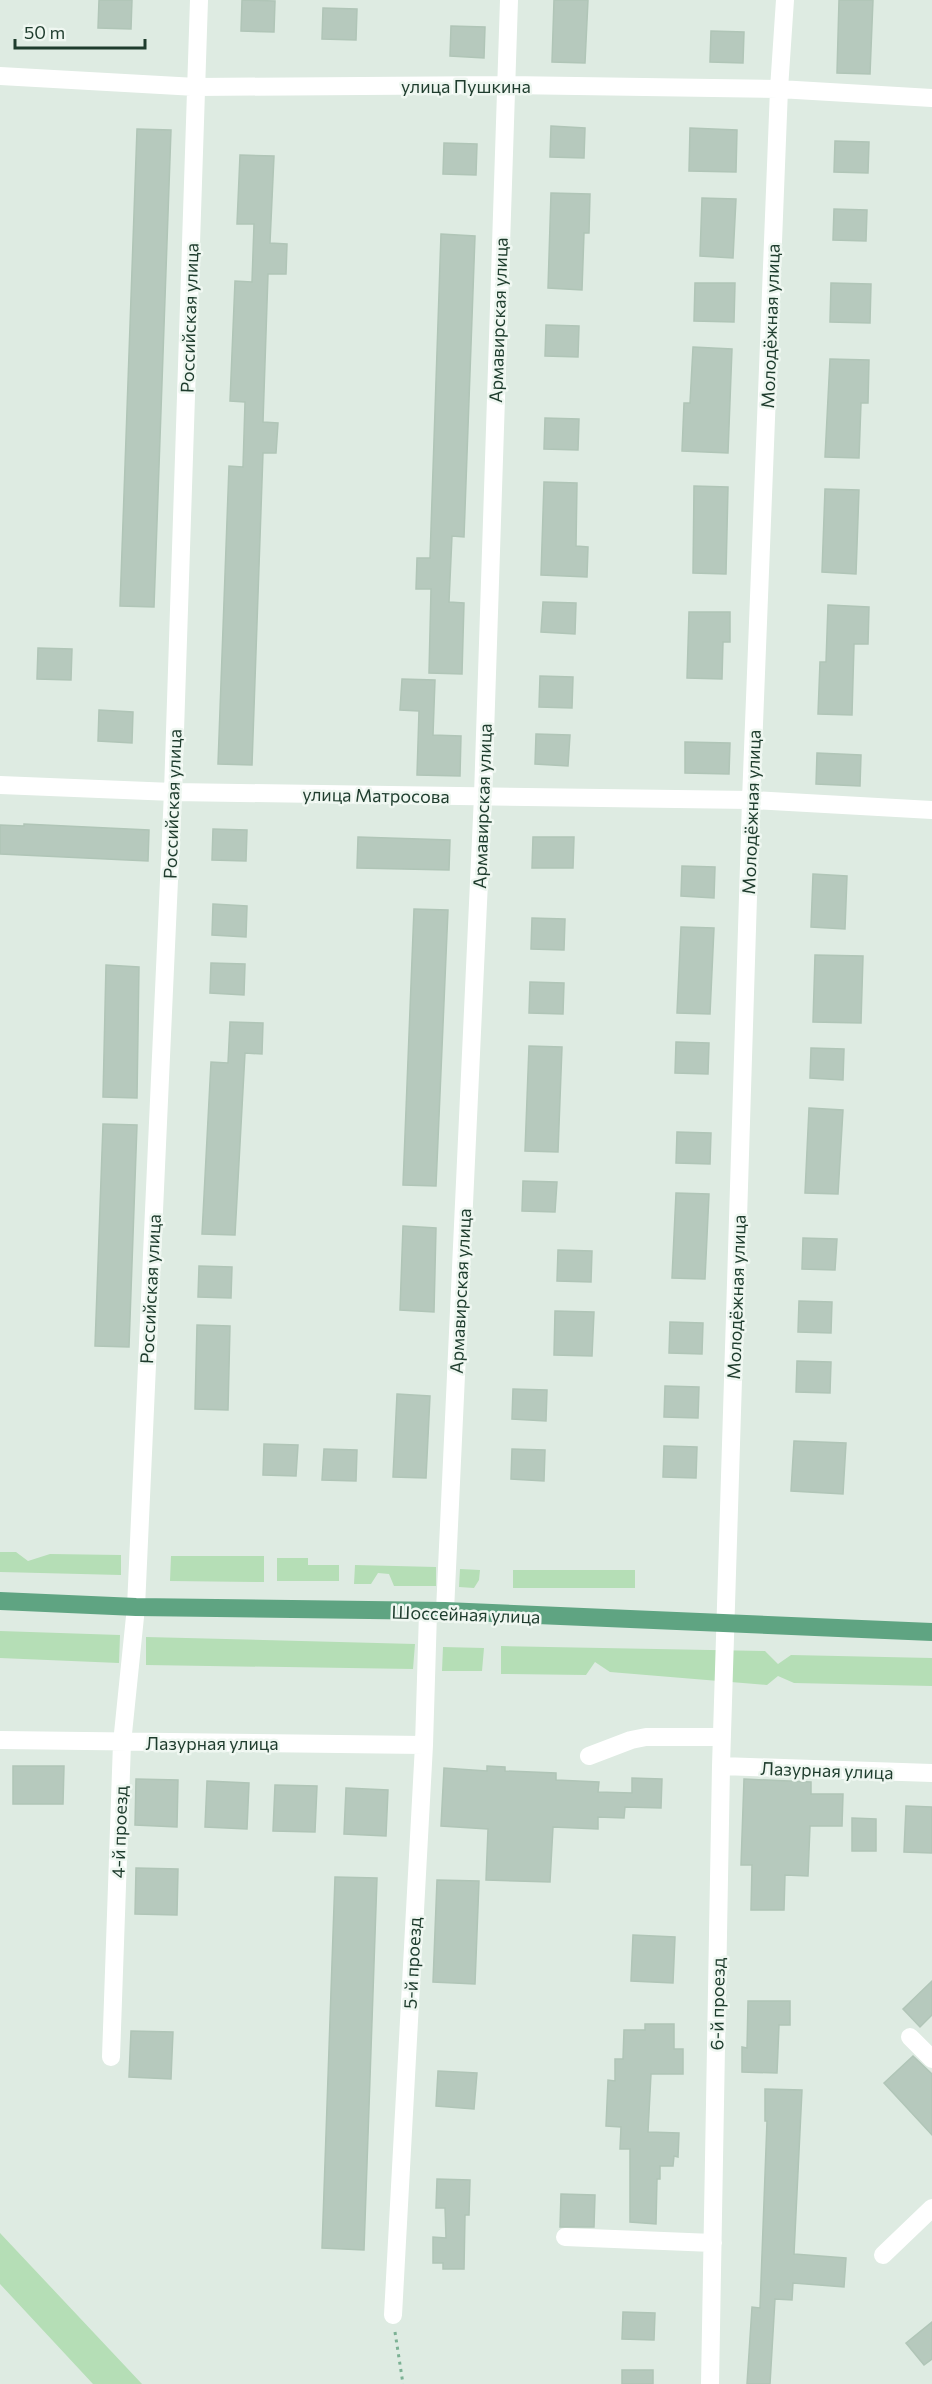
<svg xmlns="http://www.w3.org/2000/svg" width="932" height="2384" font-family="Commissioner,sans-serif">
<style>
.green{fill:#b5deb6}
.building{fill:#b6c9bd;stroke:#b0c5b7;stroke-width:1.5}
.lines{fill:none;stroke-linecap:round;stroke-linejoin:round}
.path{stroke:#7cb194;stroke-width:3;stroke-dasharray:3 4.5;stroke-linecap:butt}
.minor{stroke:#fff;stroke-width:18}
.major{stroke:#5fa482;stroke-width:18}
.labels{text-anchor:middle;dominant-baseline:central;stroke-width:5;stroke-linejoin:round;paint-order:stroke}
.street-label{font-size:18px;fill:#1e3c2d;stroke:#eff7f1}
</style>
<rect width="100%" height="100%" fill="#deebe2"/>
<path class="green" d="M0,1552H16L28,1561L50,1554L121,1555V1575L0,1572Z
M171,1556H264V1582L170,1581Z
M277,1558H308V1565H339V1581H277Z
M355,1565L436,1567V1586H394L389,1574L378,1573L371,1584H354Z
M460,1569L480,1570L479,1580L474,1588L459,1587Z
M513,1570H635V1588H513Z
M0,1631L120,1635L119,1663L0,1658Z
M146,1637L415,1644L413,1669L146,1665Z
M501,1646L765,1651L778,1664L791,1655L932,1658V1686L794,1683L778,1676L767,1685L610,1672L595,1662L586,1675L501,1674Z
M443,1647L484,1648L482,1671H442Z
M0,2233L142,2384H93L0,2284Z"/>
<path class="building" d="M99,0H132L131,29L98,28Z
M242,0L275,1L274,32L241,31Z
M554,0H588L585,63L552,62Z
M839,0H873L870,74L837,73Z
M323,8L357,9L356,40L322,39Z
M451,26L485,27L484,58L450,56Z
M711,31L744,32L743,63L710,62Z
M551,126L585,128L584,158L550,157Z
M690,128L737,130L736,172L689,171Z
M137,129L171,130L154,607L120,606Z
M835,141L869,142L868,173L834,172Z
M444,143L477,144L476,175L443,174Z
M240,155L274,156L270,243L287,244L286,274H268L263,422L278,423L276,453H263L252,765L218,764L229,466L243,467L245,402L230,401L235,281L252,282L254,224H237Z
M551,193L590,194L589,233H584L582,290L548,288Z
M702,198L736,199L733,258L700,256Z
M834,209L867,210L866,241L833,240Z
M441,234L475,236L464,537L452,536L449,602L464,603L462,674L429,673L431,589H416L417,558H430Z
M695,283H735L734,322L694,321Z
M831,283L871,284L870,323L830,322Z
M546,325L579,326L578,357L545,356Z
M693,347L732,349L728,453L682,451L684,403H690Z
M830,359L869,360L868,403H861L859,458L825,457Z
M545,418L579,419L578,450L544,449Z
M544,482L577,483L576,546L588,547L587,577L541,575Z
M694,486L728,487L726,574L693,573Z
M825,489L859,490L856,574L822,572Z
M543,602L576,603L575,634L541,632Z
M828,605L869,607L868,644H854L852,715L818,714L820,662H826Z
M689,612H730V642H723L722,679L687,678Z
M38,648L72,649L71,680L37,679Z
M540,676L573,677L572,708L539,707Z
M402,679L435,680L433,735L461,736L460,776L417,775L419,711L400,710Z
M99,710L133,712L132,743L98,741Z
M536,734L570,735L568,766L535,764Z
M685,742L730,743L729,774L685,773Z
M817,753L861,755L860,786L816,784Z
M24,824L149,830L148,861L0,854V825L24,826Z
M213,829L247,830L246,861L212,860Z
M358,837L450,840L449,870L357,868Z
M533,837H574L573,868H532Z
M682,866L715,867L714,898L681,896Z
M813,874L847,876L845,929L811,927Z
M213,904L247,906L246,937L212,935Z
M414,909L448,910L436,1186L403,1185Z
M532,918L565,919L564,950L531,949Z
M681,927L714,928L710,1014L677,1013Z
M815,955L863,956L861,1023L813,1022Z
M211,963L245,964L244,995L210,993Z
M106,965L139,967L137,1098L103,1097Z
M530,982L564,983L563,1014L529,1013Z
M230,1022L263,1023L262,1054L245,1053L235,1235L202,1234L211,1062L228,1063Z
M676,1042L709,1043L708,1074L675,1073Z
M529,1046L562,1047L558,1152L525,1151Z
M811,1048L844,1049L843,1080L810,1078Z
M809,1108L843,1110L838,1194L805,1193Z
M103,1124L137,1125L129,1347L95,1346Z
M677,1132L711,1133L710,1164L676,1163Z
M523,1181L557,1182L555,1212L522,1211Z
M676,1193L709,1194L705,1279L672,1278Z
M403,1226L436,1228L434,1312L400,1310Z
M803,1238L837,1239L835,1270L802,1269Z
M558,1250L592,1251L591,1282L557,1281Z
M199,1266L232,1267L231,1298L198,1297Z
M799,1301L832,1302L831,1333L798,1332Z
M555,1311L594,1312L592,1356L554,1355Z
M670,1322L703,1323L702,1354L669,1353Z
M197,1325L230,1326L228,1410L195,1409Z
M797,1361L831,1362L830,1393L796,1392Z
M665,1386L699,1387L698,1418L664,1417Z
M513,1389L547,1390L546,1421L512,1419Z
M397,1394L430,1396L426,1478L393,1477Z
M794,1441L846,1443L843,1494L791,1491Z
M264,1444L298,1445L296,1476L263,1475Z
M664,1446L697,1447L696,1478L663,1477Z
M324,1449L357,1450L356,1481L322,1480Z
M512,1449L545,1450L544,1481L511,1479Z
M13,1766H64L63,1804H13Z
M487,1766L505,1767V1771L556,1773V1780L599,1782L598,1792L632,1793V1778L662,1779L661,1808L625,1807L624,1818L598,1817V1829L553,1827L550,1882L486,1880L488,1829L441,1826L444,1768L487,1771Z
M136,1779L178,1780L177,1827L135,1825Z
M744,1779L811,1782V1794H843L842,1826H810L808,1876L785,1875L784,1910H751L752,1865H741Z
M207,1781L249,1783L247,1829L205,1827Z
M275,1785L317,1786L315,1832L273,1831Z
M346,1788L388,1790L386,1836L344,1834Z
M906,1806L932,1807V1853L904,1852Z
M852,1818L876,1819V1851H852Z
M136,1868L178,1869L177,1915L135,1914Z
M335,1877L377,1878L364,2250L322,2248Z
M437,1880L479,1881L475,1984L433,1982Z
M633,1935L675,1937L673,1983L631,1981Z
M932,1981V2015L920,2027L903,2009Z
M748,2001H790V2025H779L777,2073L742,2072V2047L747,2048Z
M645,2024H674V2049H683V2074H651L648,2132L679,2133L678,2157L674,2156L673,2166H660V2179H657L656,2224L630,2222V2149H620L621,2127L606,2126L608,2080L615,2081V2059H623L624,2030H645Z
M131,2031L173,2032L171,2079L129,2077Z
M913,2056L932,2074V2135L884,2083Z
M438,2071L477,2073L474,2109L436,2106Z
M765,2089L802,2090L794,2254L846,2258L844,2287L793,2283L792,2300L775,2299L770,2384H747L752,2307L760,2308L767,2121H765Z
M437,2179L470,2180L469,2215H465L464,2269H443V2263H433V2237L446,2238L445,2208H436Z
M561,2194L595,2195L594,2227H560Z
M623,2312L655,2313L654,2340L622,2339Z
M932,2322V2359L924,2365L906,2343Z
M622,2370H653V2384H622Z"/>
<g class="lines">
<path class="path" d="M395,2332L403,2384"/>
<path class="minor" d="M0,76L196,87L506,85L779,89L932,98
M0,785L173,792L751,800L932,810
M445,1611L483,796L509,0
M0,1740L424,1745
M589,1756L631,1740L646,1737H722
M721,1766L932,1773
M910,2037L932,2059
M111,2057L122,1743L136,1607L173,792L199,0
M565,2237L713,2243
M883,2255L932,2208
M393,2315L424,1745L428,1612
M710,2384L721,1766L751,800L779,89L785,0"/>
<path class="major" d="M0,1601L136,1607L445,1611L932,1632"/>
</g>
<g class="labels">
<g class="street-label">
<text x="466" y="86">улица Пушкина</text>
<text transform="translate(189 318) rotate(-88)">Российская улица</text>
<text transform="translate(498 320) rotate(-88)">Армавирская улица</text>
<text transform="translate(770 326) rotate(-88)">Молодёжная улица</text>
<text transform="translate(376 795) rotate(1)">улица Матросова</text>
<text transform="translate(172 804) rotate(-88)">Российская улица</text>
<text transform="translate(482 806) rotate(-88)">Армавирская улица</text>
<text transform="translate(751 812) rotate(-88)">Молодёжная улица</text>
<text transform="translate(150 1289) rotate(-87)">Российская улица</text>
<text transform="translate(460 1291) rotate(-87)">Армавирская улица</text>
<text transform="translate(736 1297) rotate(-88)">Молодёжная улица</text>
<text transform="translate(466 1614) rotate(2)">Шоссейная улица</text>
<text x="212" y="1743">Лазурная улица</text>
<text transform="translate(827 1770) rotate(2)">Лазурная улица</text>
<text transform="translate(119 1832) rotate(-88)">4-й проезд</text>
<text transform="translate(412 1963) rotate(-87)">5-й проезд</text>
<text transform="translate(717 2004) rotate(-89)">6-й проезд</text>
</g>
</g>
<path d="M15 39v9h130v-9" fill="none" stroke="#1e3c2d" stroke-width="3"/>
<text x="24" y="39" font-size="18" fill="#1e3c2d" stroke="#eff7f1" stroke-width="4.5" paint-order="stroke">50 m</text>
</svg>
